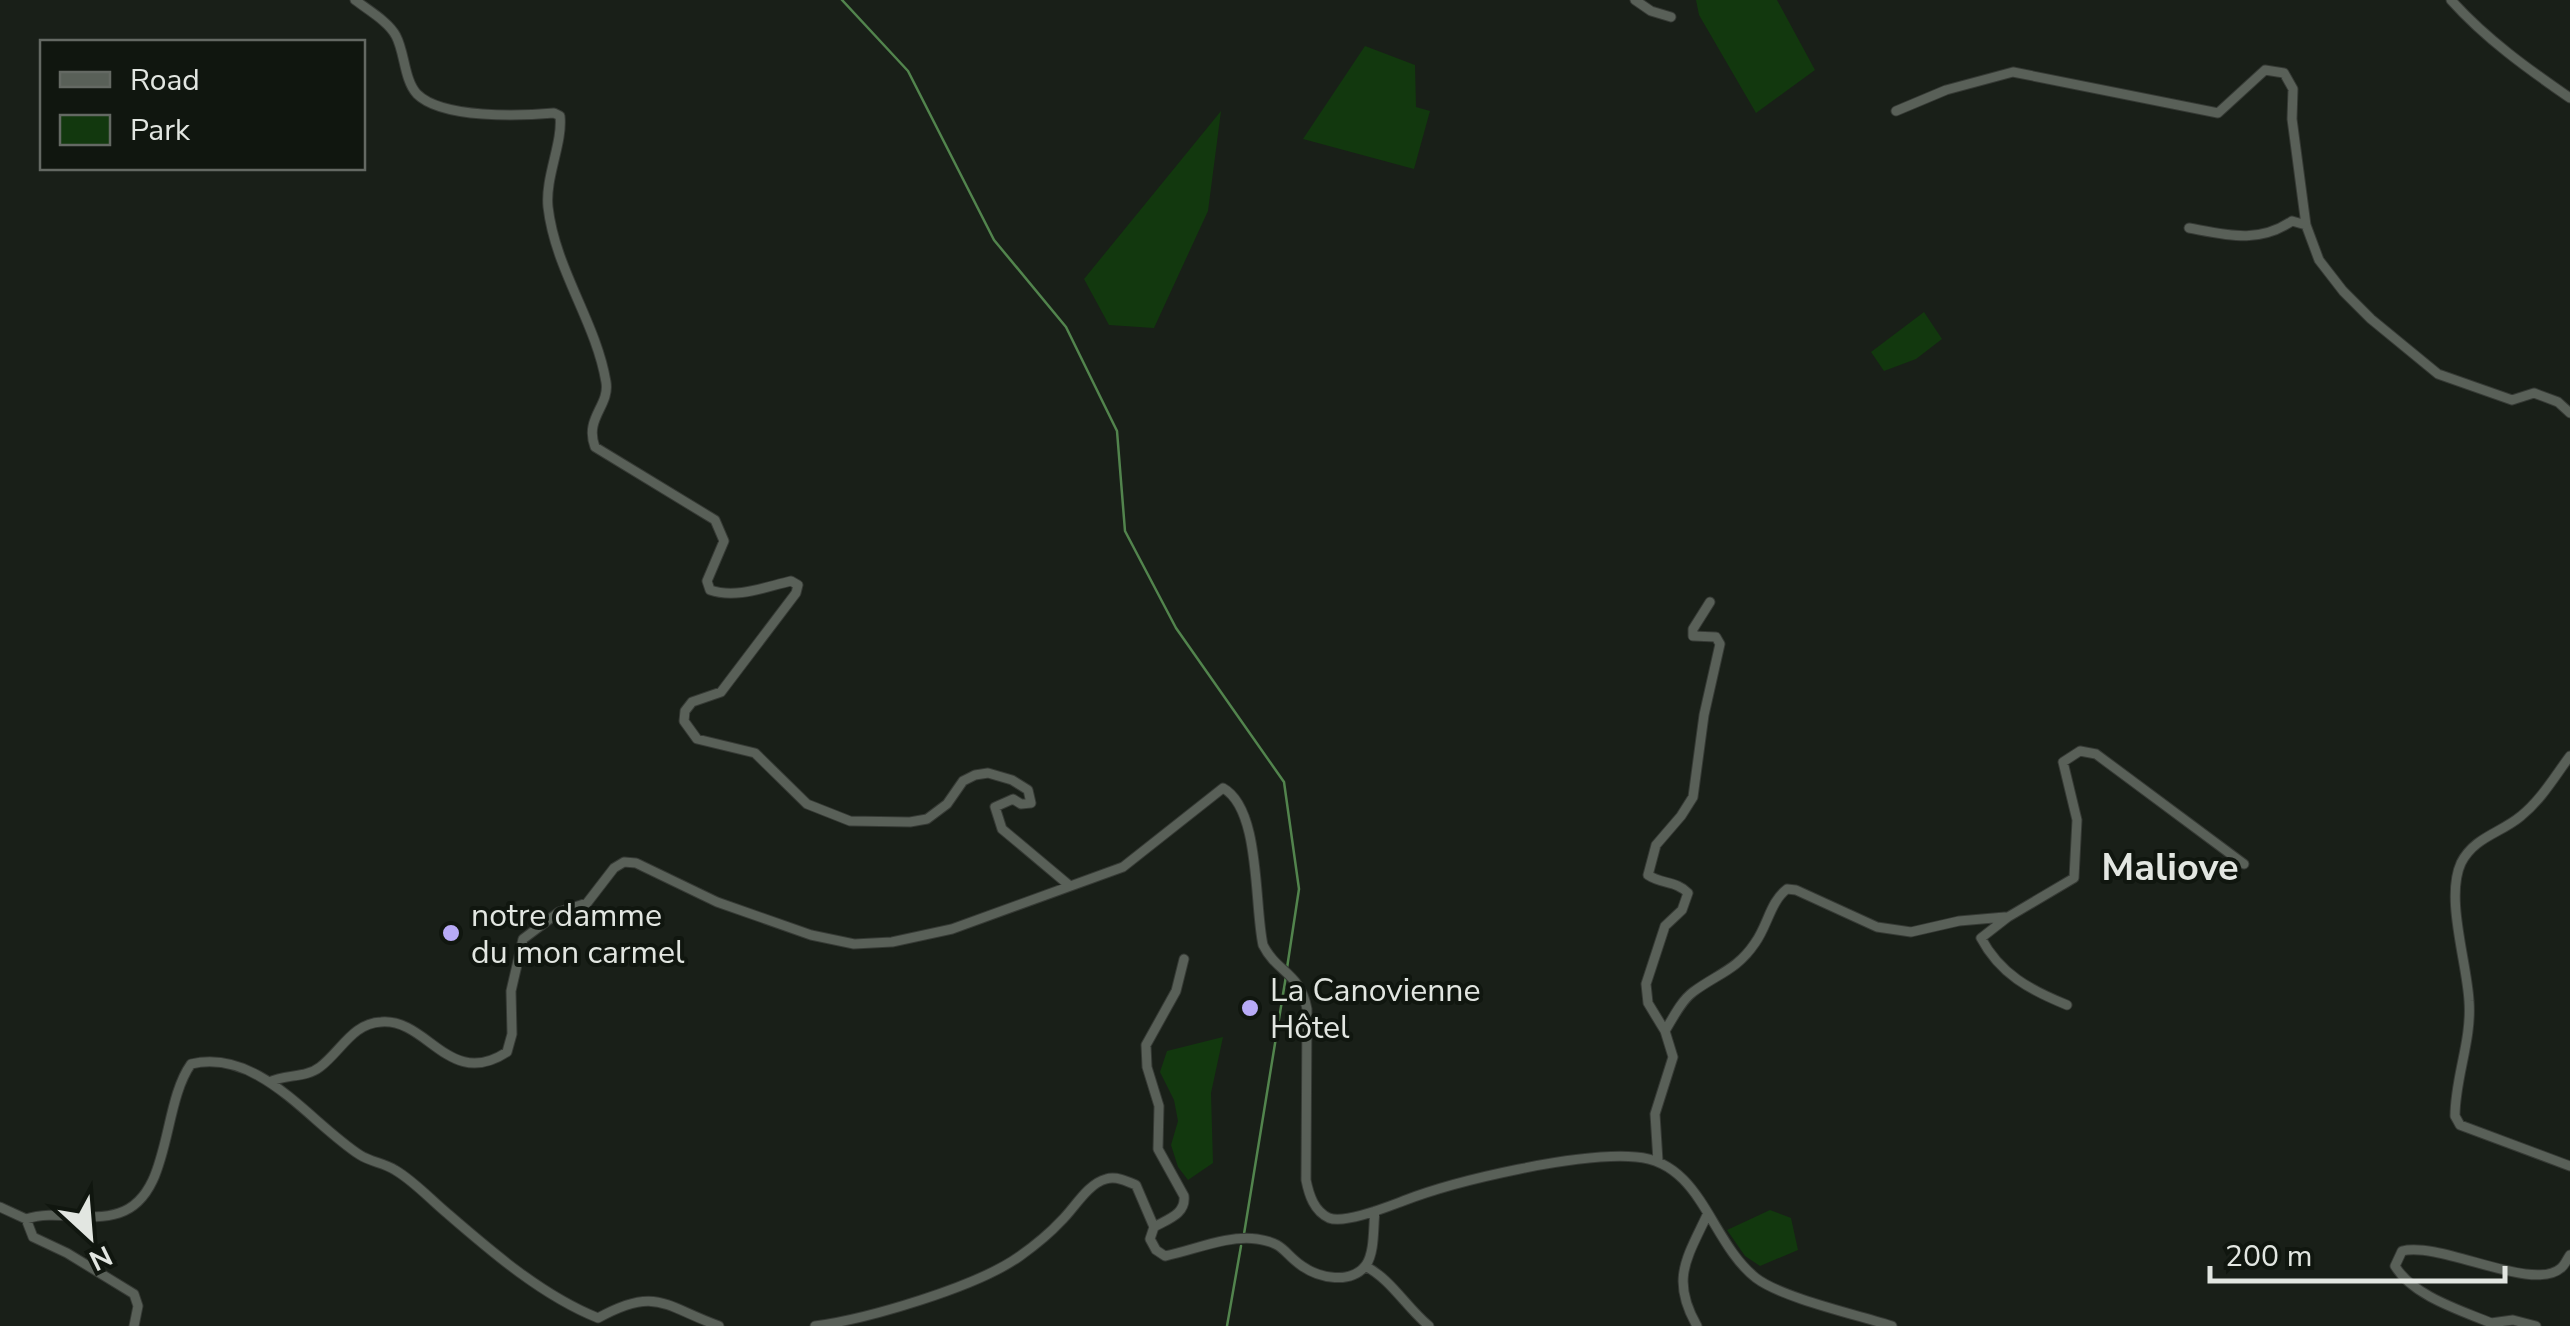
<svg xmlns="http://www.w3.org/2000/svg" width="2570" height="1326" font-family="'Nunito Sans',sans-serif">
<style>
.green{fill:#12380e}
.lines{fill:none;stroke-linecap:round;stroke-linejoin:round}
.stream{stroke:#52844d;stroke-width:2.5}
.street-casing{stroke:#363a35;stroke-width:11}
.street{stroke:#596058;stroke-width:9}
.poi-dot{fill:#b8abf7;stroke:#10160f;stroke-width:4}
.labels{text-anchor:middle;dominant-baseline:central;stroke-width:8;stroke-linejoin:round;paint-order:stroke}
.poi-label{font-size:32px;fill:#e2e6e1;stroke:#10160f;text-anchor:start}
.quarter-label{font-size:38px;font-weight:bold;fill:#e2e6e1;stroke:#10160f}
</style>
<rect width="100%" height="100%" fill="#191f18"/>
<path class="green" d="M1696,0H1777L1815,70L1756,113L1699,15Z
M1365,46L1415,65L1416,107L1430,111L1414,169L1303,139Z
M1221,111L1208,211L1154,328L1109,325L1084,279Z
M1924,312L1942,339L1916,359L1884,371L1871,352Z
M1223,1037L1211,1093L1213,1163L1188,1180L1178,1167L1171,1145L1178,1121L1174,1100L1160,1072L1167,1051Z
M1770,1210L1791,1218L1798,1250L1760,1266L1745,1256L1727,1230Z"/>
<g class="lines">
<path class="stream" d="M842,0L908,71L994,240L1066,327L1117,431L1125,531L1176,628L1284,782L1299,889L1287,968
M1244,1234L1286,976
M1227,1326L1241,1246"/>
<defs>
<path id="street" d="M355,0C368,10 389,22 396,36C405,53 404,80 417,94C442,119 521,116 554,113L560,116C563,143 545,177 548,207C555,269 596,322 606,382C610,406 584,418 595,447L715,520L724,541L707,581L710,590C736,599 765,587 791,581L798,585L796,593L721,692L692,702L685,711L684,721L697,739L755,753L807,804L850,821L910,822L927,819L947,804L963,781L975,775L988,773L1012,780L1028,790L1031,803L1021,804L1013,799L995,807L1002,829L1070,886
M1635,0L1651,11L1671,17
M2451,0C2486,39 2528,69 2570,98
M1896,111L1946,90L2013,72L2218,113L2265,70L2284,73L2293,89L2292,119L2306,225L2319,260L2343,291L2371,319L2438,374L2512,400L2534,393L2558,402L2570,413
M2189,228C2227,235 2258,244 2292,221L2306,225
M2570,756C2555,776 2541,800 2521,816C2501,833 2474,837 2461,863C2445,898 2467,962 2469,1001C2472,1041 2455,1077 2455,1116L2460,1125L2570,1166
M1184,959L1176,991L1146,1045L1147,1067L1159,1106L1158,1149L1184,1196C1186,1214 1168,1219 1154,1227L1150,1239L1156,1250L1165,1256C1195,1250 1226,1235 1257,1239C1285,1243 1283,1253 1302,1266C1319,1278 1351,1285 1366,1265C1375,1252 1373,1227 1375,1211
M2067,1005C2030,990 2000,974 1981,938L2008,917L2074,878L2077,820L2063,762L2080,751L2096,754L2244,864
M1665,1031C1673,1018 1681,1001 1693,992C1717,974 1737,970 1755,943C1768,925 1770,902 1787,889L1796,890L1877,927L1911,932L1959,921L2005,917
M269,1082C286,1074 306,1078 320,1067C341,1051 353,1023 381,1022C428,1018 449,1090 507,1052L512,1034L511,991L523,939L559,912L587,903L614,868L624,862L636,863L717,902L811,935L854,944L892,942L952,929L1123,867L1223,788C1261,809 1254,905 1263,945C1277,973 1300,972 1307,1009L1306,1180C1309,1195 1314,1211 1329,1218C1345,1224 1387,1207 1403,1201C1457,1180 1579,1152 1636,1157C1702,1162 1710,1242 1756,1278C1782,1298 1858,1315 1892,1326
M1658,1161L1655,1114L1673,1057L1665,1031L1648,1003L1646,984L1665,926L1682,910L1688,893C1677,881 1661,884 1648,875L1656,845L1681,816L1693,797L1704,715L1720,644L1716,637L1693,636V629L1710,602
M0,1207L26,1219C56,1209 89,1223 119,1213C172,1196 161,1106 191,1064C259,1048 309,1122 360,1155C371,1162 384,1163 395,1170C414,1181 431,1200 448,1214C493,1253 543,1296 598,1318C656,1286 664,1306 719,1326
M26,1219L33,1237L67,1253L134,1294L138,1306L134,1326
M1365,1266C1391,1279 1406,1307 1429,1326
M2491,1323C2460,1310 2413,1296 2395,1266L2402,1251C2441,1241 2533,1293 2561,1268C2565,1265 2567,1259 2570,1255
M815,1326C867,1319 977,1287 1020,1256C1034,1246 1049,1234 1061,1221C1074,1209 1087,1184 1106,1179C1116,1176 1127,1181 1136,1185L1154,1227
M1697,1326C1670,1279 1687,1258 1708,1213
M2490,1326L2491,1323L2513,1320L2536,1326"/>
</defs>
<use href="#street" class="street-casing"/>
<use href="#street" class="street"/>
</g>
<g class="poi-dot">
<circle cx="451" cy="933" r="10"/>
<circle cx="1250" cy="1008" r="10"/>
</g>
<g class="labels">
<g class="poi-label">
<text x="471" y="915">notre damme<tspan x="471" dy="37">du mon carmel</tspan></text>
<text x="1270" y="990">La Canovienne<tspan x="1270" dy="37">Hôtel</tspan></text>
</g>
<g class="quarter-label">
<text x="2170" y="867">Maliove</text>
</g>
</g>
<rect x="40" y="40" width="325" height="130" fill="#10160f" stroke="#646963" stroke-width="2.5"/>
<rect x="60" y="72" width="50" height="15" fill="#596058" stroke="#646963" stroke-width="2.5"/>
<text x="130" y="90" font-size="30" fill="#e2e6e1">Road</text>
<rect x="60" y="115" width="50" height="30" fill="#12380e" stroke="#646963" stroke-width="2.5"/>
<text x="130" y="140" font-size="30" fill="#e2e6e1">Park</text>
<g transform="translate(90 1236) rotate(154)" stroke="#10160f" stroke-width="8" paint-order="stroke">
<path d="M0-8L18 38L0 25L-18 38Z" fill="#e2e6e1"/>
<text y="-15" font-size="28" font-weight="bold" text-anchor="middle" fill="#e2e6e1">N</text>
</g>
<path d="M2210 1266v15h295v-15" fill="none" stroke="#e2e6e1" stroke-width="5"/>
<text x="2225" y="1266" font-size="30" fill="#e2e6e1" stroke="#10160f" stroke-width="8" paint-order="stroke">200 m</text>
</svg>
